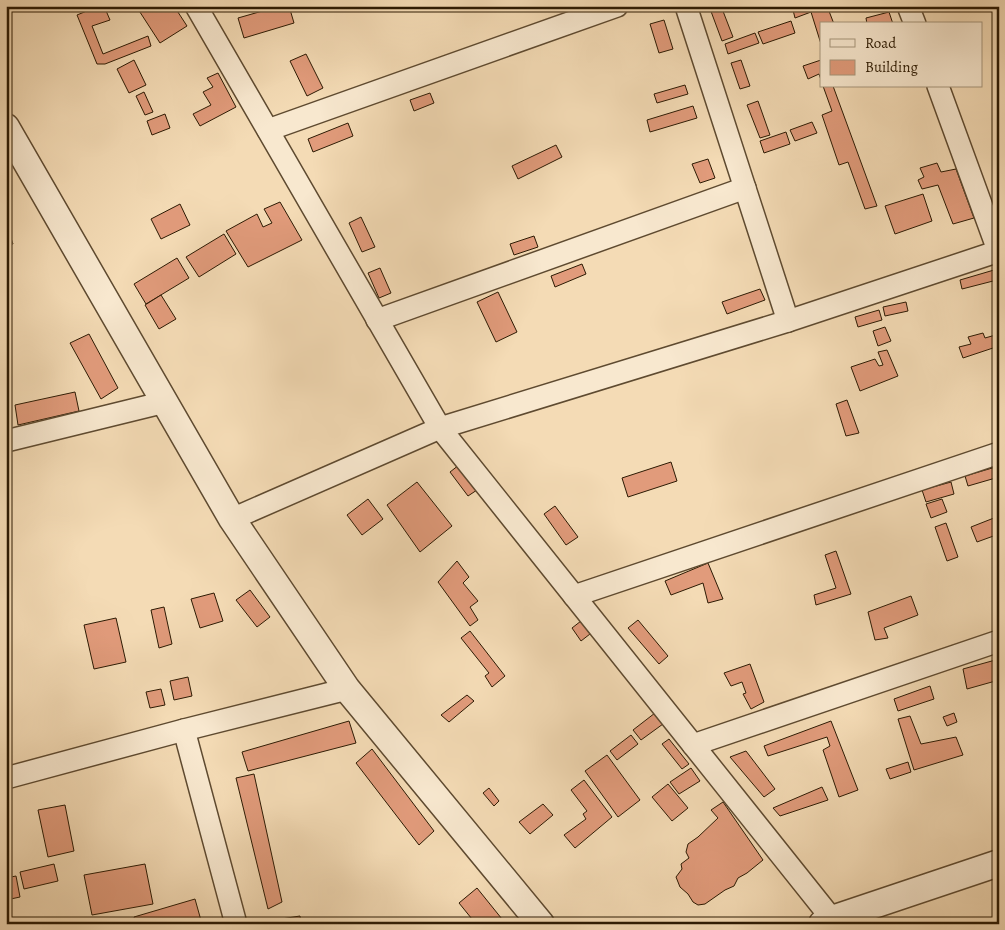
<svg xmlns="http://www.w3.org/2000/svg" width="1005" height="930" font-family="Alegreya,serif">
<rect width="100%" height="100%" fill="#f4dbb5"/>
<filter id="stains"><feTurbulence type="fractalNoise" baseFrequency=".004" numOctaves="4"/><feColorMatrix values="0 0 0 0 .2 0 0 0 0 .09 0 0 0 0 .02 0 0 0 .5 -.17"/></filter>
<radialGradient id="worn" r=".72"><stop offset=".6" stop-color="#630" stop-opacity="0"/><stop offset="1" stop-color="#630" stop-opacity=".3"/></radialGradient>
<g fill="#e19b7b" stroke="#2c1a03">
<polygon points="99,6 104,6 110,20 92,26 103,54 148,36 151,46 105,64 97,64 77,15"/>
<polygon points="136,6 174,6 187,26 160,43"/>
<polygon points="280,6 289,6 294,23 244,38 238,18"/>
<polygon points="709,6 721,6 733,37 722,41"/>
<polygon points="792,6 827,6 834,24 821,24 821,44 811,12 795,18"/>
<polygon points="889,12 893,24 867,24 866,18"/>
<polygon points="664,20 673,49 659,53 650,24"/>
<polygon points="791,21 795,33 763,44 758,32"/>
<polygon points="755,33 759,43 728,54 725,44"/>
<polygon points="306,54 323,88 307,96 290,61"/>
<polygon points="134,60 146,85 129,93 117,69"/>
<polygon points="741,60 750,86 740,89 731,63"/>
<polygon points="821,60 821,80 819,74 808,79 803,66"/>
<polygon points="218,73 236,107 200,126 193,114 211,105 203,92 213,87 207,78"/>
<polygon points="685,85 688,94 657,103 654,94"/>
<polygon points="823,86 833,86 877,206 865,209 848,162 839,165 822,115 832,111"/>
<polygon points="144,92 153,112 145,115 136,96"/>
<polygon points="430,93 434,103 414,111 410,100"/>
<polygon points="758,101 770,135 760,138 747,105"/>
<polygon points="693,106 697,118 650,132 647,120"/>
<polygon points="165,114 170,128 152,135 147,121"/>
<polygon points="812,122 817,133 795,141 790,130"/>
<polygon points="348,123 353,136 313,152 308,139"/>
<polygon points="786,132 790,144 764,153 760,141"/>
<polygon points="556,145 562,157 518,179 512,166"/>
<polygon points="708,159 715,178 700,183 692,164"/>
<polygon points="937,163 941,172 956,169 974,218 953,224 938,185 922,189 918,180 924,177 920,168"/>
<polygon points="923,194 932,221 895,234 885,206"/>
<polygon points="280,202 302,240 248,267 226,231 257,214 263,227 272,223 264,209"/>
<polygon points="180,204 190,225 161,239 151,219"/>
<polygon points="361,217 375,247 362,252 349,223"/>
<polygon points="6,223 13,244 6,245"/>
<polygon points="224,234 236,254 199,277 186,257"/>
<polygon points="534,236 538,247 514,255 510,244"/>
<polygon points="177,258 189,278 146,304 134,284"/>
<polygon points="582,264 586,274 555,287 551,276"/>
<polygon points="380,268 391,293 379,298 368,273"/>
<polygon points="994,270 997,280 962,289 960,280"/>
<polygon points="760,289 765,300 727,314 722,302"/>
<polygon points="498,292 517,332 496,342 477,302"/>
<polygon points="161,295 176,319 159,329 145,305"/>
<polygon points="906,302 908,311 885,316 883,307"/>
<polygon points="879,310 882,320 858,327 855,317"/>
<polygon points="885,327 891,341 878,346 873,331"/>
<polygon points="983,333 985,338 999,334 999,346 963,358 959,347 971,344 968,337"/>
<polygon points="89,334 118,388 101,399 70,343"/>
<polygon points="887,350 898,376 860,391 851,367 875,359 879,366 883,365 878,352"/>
<polygon points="75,392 79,411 18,425 15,405"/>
<polygon points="847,400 859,433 846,436 836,404"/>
<polygon points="671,462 677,481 628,497 622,478"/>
<polygon points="459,465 477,490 468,496 450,472"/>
<polygon points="999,466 999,477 968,486 965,476"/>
<polygon points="417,482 452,526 420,552 387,505"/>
<polygon points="951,482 954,494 926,502 922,490"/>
<polygon points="368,499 383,519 362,535 347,515"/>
<polygon points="942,499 947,512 931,518 926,504"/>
<polygon points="555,506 578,537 566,545 544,514"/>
<polygon points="999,516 999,534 977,542 971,527"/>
<polygon points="946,523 958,557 947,561 935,527"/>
<polygon points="836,551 851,594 816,605 814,595 836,588 825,555"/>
<polygon points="457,561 469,577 463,583 478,601 470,607 478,620 470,626 438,582"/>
<polygon points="708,563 723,599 708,603 703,583 671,595 665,581"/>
<polygon points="250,590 270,617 257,627 236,600"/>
<polygon points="214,593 223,621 200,628 191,599"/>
<polygon points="911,596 918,615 884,628 888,638 875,640 868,612"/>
<polygon points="164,607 172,644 159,648 151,610"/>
<polygon points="116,618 126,662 94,669 84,625"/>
<polygon points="638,620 668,656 659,664 628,628"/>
<polygon points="581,621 590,634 581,641 572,628"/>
<polygon points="470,631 505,676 492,687 485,676 489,673 461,638"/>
<polygon points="999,659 999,681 999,680 967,689 963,669"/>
<polygon points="750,664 764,702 751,709 743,694 746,693 742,682 731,686 724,673"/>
<polygon points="188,677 192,696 174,700 170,681"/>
<polygon points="930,686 934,699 898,711 894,699"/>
<polygon points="161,689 165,705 150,708 146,692"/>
<polygon points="467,695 474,701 449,722 441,715"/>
<polygon points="655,713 663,724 641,740 633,730"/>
<polygon points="954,713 957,722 947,726 943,717"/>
<polygon points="910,716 921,744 956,737 963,755 914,770 898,719"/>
<polygon points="349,721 356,743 248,771 242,752"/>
<polygon points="831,721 858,790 839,797 823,750 830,746 827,737 768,756 764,746"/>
<polygon points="631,735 638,744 617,760 610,751"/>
<polygon points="669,739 689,764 682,769 662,744"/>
<polygon points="372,749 434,831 419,845 356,763"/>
<polygon points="746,751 775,789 764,797 730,757"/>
<polygon points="607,755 640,800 618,817 585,771"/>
<polygon points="908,762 911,772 890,779 886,769"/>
<polygon points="691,768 700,781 679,794 670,782"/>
<polygon points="254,774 282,902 268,909 236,778"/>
<polygon points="584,780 612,817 575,848 564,835 586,819 583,814 587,811 571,790"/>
<polygon points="668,784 688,808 672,821 652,797"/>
<polygon points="822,787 828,800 780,816 773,808"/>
<polygon points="489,788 499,801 494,806 483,793"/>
<polygon points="723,802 763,860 747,873 738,878 734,886 725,890 705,904 698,905 693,902 688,894 680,887 676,877 682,869 681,864 689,858 686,852 688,844 698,837 718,818 711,810"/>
<polygon points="543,804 553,815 530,834 519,822"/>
<polygon points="65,805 74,851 48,857 38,810"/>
<polygon points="54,864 58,881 24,889 20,872"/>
<polygon points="145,864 153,904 92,915 84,875"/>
<polygon points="16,876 20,897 6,900 6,878"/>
<polygon points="477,888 506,924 476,924 459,903"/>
<polygon points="195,899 202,924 136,924 134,917"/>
<polygon points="300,916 301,924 262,924 262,922"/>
</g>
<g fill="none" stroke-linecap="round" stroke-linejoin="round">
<defs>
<g id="minor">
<polyline points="196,6 440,428 836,924"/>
<polyline points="686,6 788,321"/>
<polyline points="908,6 915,24"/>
<polyline points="938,86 999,253"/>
<polyline points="268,130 617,6"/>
<polyline points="377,320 745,188"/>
<polyline points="6,441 165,402"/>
<polyline points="232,519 440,428 788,321 999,251"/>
<polyline points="574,596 999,453"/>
<polyline points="184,730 236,924"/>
<polyline points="693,745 999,641"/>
<polyline points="6,778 184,730 347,689"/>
</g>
<g id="tertiary">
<polyline points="6,127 232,519 347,689 541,924"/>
<polyline points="822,924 832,919 999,863"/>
</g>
</defs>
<use href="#minor" stroke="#5e4a30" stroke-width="24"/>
<use href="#tertiary" stroke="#5e4a30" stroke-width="29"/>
<use href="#minor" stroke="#f8e8cf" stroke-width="21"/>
<use href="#tertiary" stroke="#f8e8cf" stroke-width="26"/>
</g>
<rect width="1005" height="930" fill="none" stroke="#f4dbb5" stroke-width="25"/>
<rect x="8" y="8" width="990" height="915" fill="none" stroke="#2c1a03" stroke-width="2.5"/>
<rect x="12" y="12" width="980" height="905" fill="none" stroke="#2c1a03"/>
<rect x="820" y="22" width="162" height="65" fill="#f8e8cf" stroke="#a6967d"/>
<rect x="830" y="39" width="25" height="8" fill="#f8e8cf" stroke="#a6967d"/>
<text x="865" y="48" font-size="15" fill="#2c1a03">Road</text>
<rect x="830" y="60" width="25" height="15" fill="#e19b7b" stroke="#a6967d"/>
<text x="865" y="72" font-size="15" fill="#2c1a03">Building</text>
<rect width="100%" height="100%" filter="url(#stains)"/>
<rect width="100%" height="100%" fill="url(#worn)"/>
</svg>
